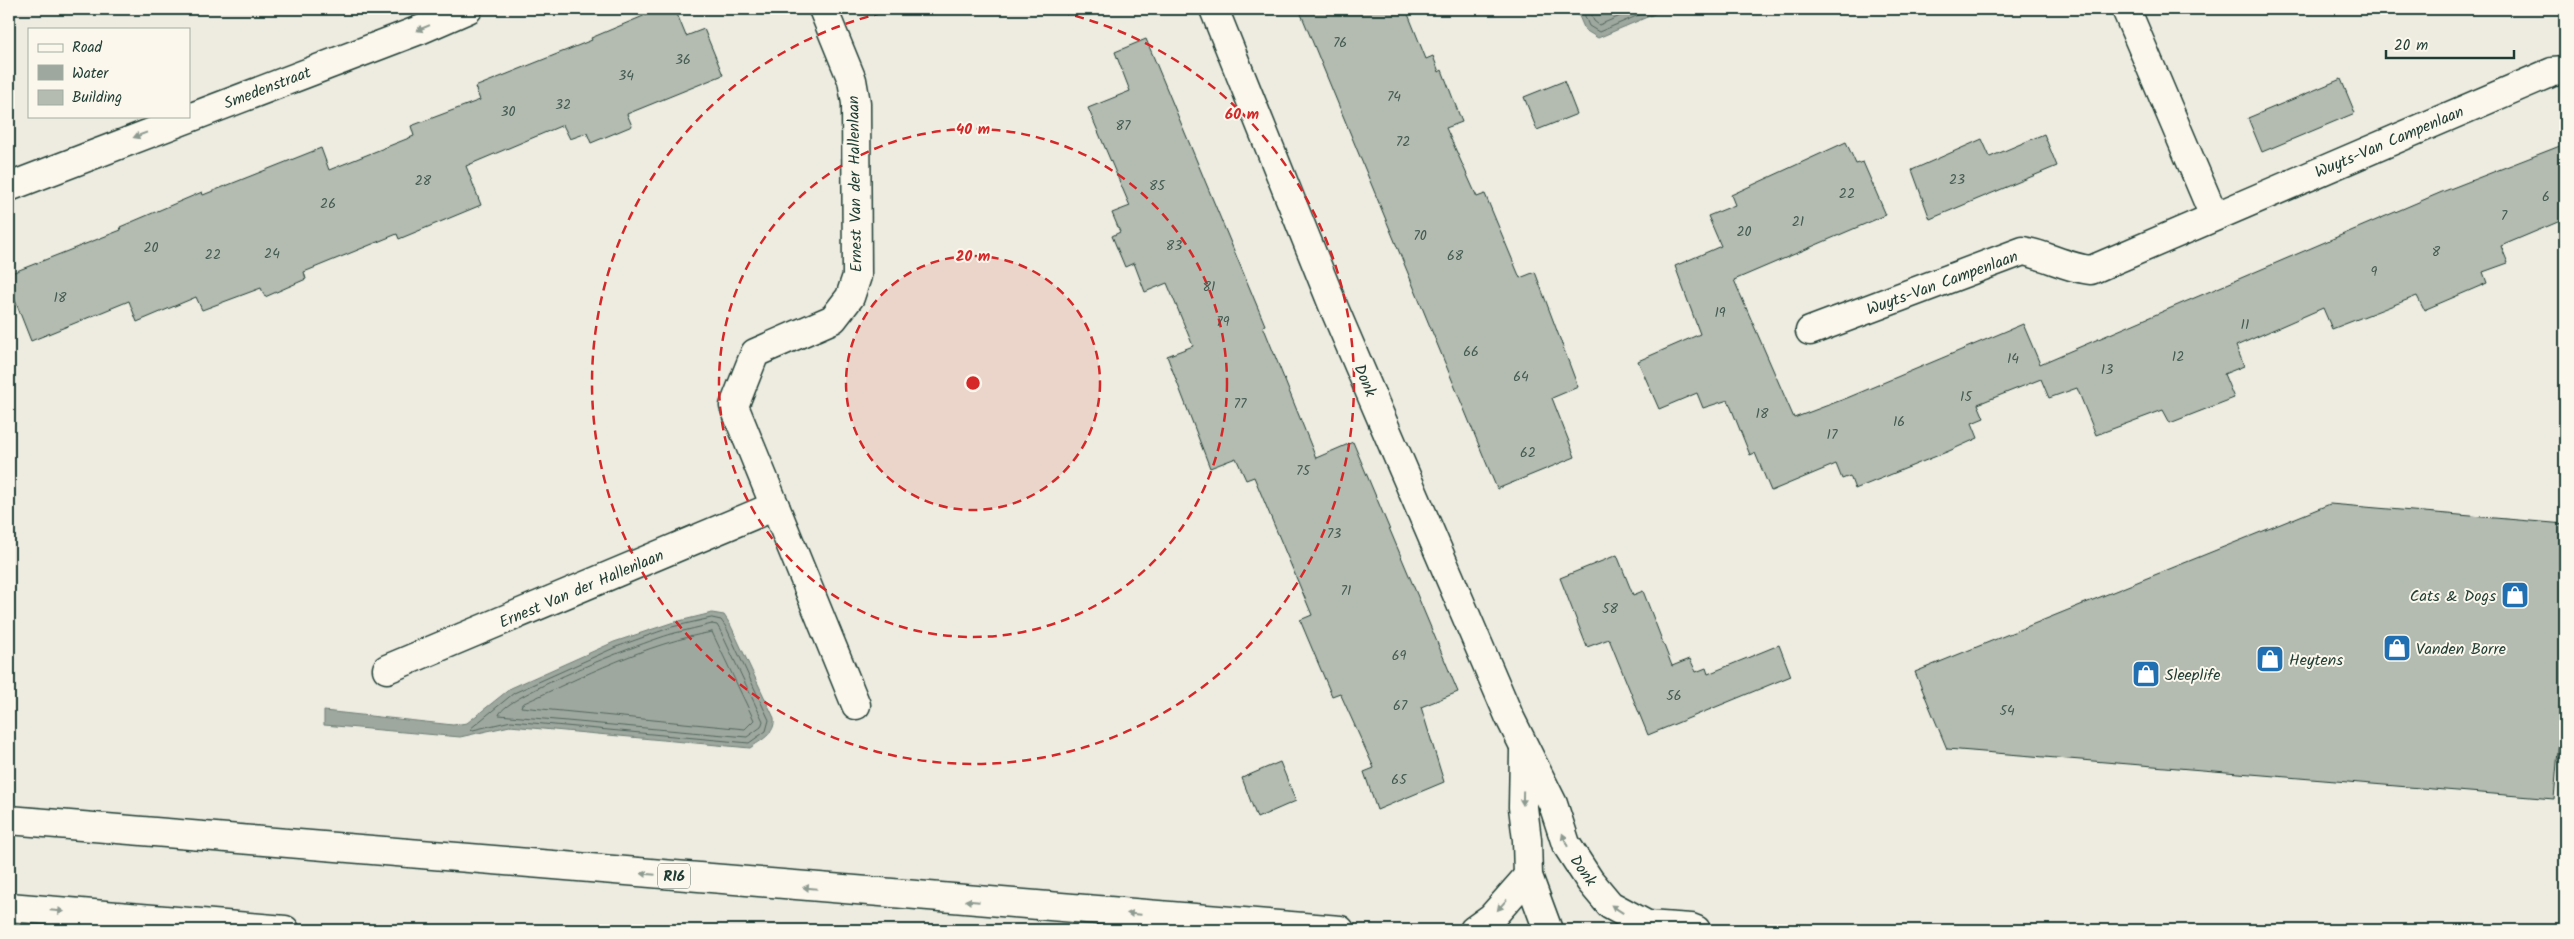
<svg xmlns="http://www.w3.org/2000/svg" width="2574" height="939" font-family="Kalam,sans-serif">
<rect width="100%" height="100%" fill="#eeece1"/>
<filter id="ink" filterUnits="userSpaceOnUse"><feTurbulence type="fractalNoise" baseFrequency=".02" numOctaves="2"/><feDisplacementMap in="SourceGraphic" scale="10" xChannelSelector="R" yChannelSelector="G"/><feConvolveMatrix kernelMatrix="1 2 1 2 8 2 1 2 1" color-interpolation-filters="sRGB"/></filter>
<g filter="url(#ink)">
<g fill="#9fa89f" stroke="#6c7d74">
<polygon points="1576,9 1666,9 1598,38 1585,30"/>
<path d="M712,613L724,615L730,624L774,718C776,734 761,740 750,748L510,726L460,737L324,725V711L453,725L467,723L511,688L614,642L671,623Z"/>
</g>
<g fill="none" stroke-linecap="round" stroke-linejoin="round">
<g stroke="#52685f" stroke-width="1">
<polyline points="1582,9 1589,26 1599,32 1653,9"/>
<polyline points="1589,9 1594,21 1599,25 1637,9"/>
<polygon points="712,618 721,620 726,627 769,720 766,731 749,743 511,721 473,730 470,729 514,693 616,647 672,627"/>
<path d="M712,624L717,625L720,630L763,721L761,727L747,737L499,715C505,695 648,640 675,633C687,630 700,627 712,624Z"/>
<path d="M712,632L754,720L745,729L521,707L522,704C584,676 645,644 712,632Z"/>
</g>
</g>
<g fill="#b4bbb0" stroke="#1f3d34">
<polygon points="660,9 675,9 686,36 704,29 723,75 627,114 632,126 591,143 587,133 570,139 563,125 466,166 481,205 399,239 397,234 304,272 306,279 265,297 261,288 202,310 196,297 137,322 129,301 31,341 9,285 9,274 121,230 120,227 202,192 203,195 321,148 329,170 414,136 411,126 480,100 475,87 592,40 591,38"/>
<polygon points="1299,9 1406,9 1426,59 1433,56 1439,72 1442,70 1462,122 1446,128 1477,197 1485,194 1520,278 1535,272 1578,387 1552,398 1575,457 1497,489"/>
<polygon points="1146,39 1265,325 1263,326 1316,458 1353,442 1458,692 1421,707 1444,782 1377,810 1364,772 1374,768 1340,693 1332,696 1300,620 1312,615 1254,477 1246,480 1236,458 1210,468 1167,356 1193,346 1167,283 1145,292 1134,263 1125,267 1112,236 1120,232 1112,213 1130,206 1088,108 1130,91 1115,52"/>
<polygon points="2341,79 2355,113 2262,152 2248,118"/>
<polygon points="1564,81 1577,114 1537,130 1524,97"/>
<polygon points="2044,134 2057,166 1930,219 1912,170 1982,139 1990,157"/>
<polygon points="1846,142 1856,164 1863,162 1886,215 1734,280 1794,418 1847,398 2023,324 2040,364 2442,192 2565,144 2565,219 2501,246 2508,263 2483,272 2487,283 2424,310 2417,296 2332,329 2323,308 2236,346 2244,366 2224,374 2234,398 2170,423 2163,410 2096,435 2077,388 2049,398 2041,379 1978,404 1984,418 1972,423 1978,438 1949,451 1855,489 1850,476 1842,479 1836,464 1771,491 1755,453 1750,455 1728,400 1703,408 1697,393 1659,409 1638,361 1700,334 1675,266 1721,246 1708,216 1735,205 1731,195"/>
<polygon points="2330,504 2565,524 2565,667 2554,799 1947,749 1915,672"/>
<polygon points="1617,555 1633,595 1643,591 1672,666 1690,659 1696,672 1706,668 1708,674 1779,645 1791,676 1648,735 1609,639 1587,647 1560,578"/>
<polygon points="1280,762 1296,801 1257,818 1242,778"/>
</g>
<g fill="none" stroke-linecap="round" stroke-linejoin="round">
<defs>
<g id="street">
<polyline points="823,9 852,80 856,103 857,276 850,297 833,319 755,353 734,406 856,705"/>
<polyline points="1214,9 1334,308 1509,716 1553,804 1566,844 1590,881 1610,905 1647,925 1691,928 1696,930"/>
<polyline points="2126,9 2214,216"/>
<polyline points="9,187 422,29 468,9"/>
<path d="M1810,331L2023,251C2046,255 2068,268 2091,270L2552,72L2565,71"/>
<polyline points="387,669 775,506"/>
<polyline points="1524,751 1523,807 1527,840 1528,876 1548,930"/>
<polyline points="1474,930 1492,917 1528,876"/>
</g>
<g id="highway">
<polyline points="9,820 1340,930"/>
<polyline points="9,907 285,930"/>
</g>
</defs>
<use href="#street" stroke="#1f3d34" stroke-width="31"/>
<use href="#highway" stroke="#1f3d34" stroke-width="31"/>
<use href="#street" stroke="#fbf7ec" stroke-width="28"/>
<use href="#highway" stroke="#fbf7ec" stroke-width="28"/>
</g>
<defs><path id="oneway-solid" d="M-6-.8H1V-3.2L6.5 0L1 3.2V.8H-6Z" transform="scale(1.25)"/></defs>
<g fill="#8d9a90">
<use href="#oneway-solid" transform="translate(423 28) rotate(158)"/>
<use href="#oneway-solid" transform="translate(140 135) rotate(159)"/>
<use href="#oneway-solid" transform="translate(1523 798) rotate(91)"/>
<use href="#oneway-solid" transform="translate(1565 840) rotate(-112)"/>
<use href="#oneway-solid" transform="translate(648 874) rotate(-175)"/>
<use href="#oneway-solid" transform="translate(810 888) rotate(-175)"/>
<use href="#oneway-solid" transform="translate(972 901) rotate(-175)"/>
<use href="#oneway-solid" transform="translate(1502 905) rotate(131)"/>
<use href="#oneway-solid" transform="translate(1617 909) rotate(-146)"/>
<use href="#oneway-solid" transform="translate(57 911) rotate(5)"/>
<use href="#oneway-solid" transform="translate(1134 914) rotate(-175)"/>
</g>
</g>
<circle cx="973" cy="383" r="127" fill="#d62828" fill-opacity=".12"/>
<g fill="none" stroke="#d62828" stroke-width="2.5" stroke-dasharray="9 6">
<circle cx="973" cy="383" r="127"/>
<circle cx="973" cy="383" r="254"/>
<path d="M1046 9A381 381 0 1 1 900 9"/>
</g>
<defs>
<symbol id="shop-square" viewBox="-11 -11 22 22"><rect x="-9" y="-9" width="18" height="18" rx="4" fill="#1f6fb2" stroke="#fbf7ec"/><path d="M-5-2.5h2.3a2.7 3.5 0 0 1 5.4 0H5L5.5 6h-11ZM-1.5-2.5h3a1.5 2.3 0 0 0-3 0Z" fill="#fff"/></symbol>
</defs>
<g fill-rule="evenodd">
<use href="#shop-square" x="2499" y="579" width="32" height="32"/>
<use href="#shop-square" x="2381" y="632" width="32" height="32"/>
<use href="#shop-square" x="2254" y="643" width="32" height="32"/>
<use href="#shop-square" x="2130" y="658" width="32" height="32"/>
</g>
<g text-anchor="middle" stroke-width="4" stroke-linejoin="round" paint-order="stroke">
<g font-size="14" fill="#445c53">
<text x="1340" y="47">76</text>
<text x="683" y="64">36</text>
<text x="626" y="80">34</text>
<text x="1394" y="101">74</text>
<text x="563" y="109">32</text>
<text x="508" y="116">30</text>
<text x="1123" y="130">87</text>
<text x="1403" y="146">72</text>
<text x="1957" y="184">23</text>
<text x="423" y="185">28</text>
<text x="1157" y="190">85</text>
<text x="1847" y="198">22</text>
<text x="2546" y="201">6</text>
<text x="328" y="208">26</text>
<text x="2504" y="220">7</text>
<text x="1798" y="226">21</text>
<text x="1744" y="236">20</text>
<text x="1420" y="240">70</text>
<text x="1174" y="250">83</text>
<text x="151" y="252">20</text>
<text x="2436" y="256">8</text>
<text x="272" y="258">24</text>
<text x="213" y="259">22</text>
<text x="1455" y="260">68</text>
<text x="2374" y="276">9</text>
<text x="1209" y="291">81</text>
<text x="60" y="302">18</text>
<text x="1720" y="317">19</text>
<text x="1223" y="326">79</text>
<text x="2245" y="329">11</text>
<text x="1471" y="356">66</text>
<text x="2178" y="361">12</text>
<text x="2013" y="363">14</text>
<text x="2107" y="374">13</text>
<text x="1521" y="381">64</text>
<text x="1966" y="401">15</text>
<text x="1240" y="408">77</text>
<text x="1762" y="418">18</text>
<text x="1899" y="426">16</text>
<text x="1832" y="439">17</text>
<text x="1528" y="457">62</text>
<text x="1303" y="475">75</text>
<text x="1334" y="538">73</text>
<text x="1346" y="595">71</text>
<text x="1610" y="613">58</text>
<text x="1399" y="660">69</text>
<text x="1674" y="700">56</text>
<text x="1400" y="710">67</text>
<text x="2007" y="715">54</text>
<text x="1399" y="784">65</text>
</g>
<rect fill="#fbf7ec" stroke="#61756b" stroke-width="1" x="658" y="863.5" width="32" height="25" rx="4"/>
<g font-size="15" font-weight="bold" fill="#1f3d34">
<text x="674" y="881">R16</text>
</g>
<g font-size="16" fill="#1f3d34" stroke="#fbf7ec">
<text transform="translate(267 87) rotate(-21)" y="6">Smedenstraat</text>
<text transform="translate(2389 141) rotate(-23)" y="6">Wuyts-Van Campenlaan</text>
<text transform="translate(854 184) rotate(-91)" y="6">Ernest Van der Hallenlaan</text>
<text transform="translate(1942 282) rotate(-20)" y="6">Wuyts-Van Campenlaan</text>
<text transform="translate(1366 380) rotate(67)" y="6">Donk</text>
<text transform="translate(581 588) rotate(-23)" y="6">Ernest Van der Hallenlaan</text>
<text transform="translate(1584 870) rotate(55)" y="6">Donk</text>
</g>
<g font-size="16" fill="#1f3d34" stroke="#fbf7ec" text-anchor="start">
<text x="2496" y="601" text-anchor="end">Cats &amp; Dogs</text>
<text x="2416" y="654">Vanden Borre</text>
<text x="2289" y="665">Heytens</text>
<text x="2165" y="680">Sleeplife</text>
</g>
</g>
<circle cx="973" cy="383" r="8" fill="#d62828" stroke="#fbf7ec" stroke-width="2.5"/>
<g font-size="15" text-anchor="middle" font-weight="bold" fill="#d62828" stroke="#fbf7ec" stroke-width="4" stroke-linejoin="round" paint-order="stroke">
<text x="1242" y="119">60 m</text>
<text x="973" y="134">40 m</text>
<text x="973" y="261">20 m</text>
</g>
<rect width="2574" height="939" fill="none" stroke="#fbf7ec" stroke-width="30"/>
<rect x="15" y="15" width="2544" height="909" fill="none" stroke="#1f3d34" stroke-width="2" filter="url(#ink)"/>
<rect x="28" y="28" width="162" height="90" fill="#fbf7ec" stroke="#a3ada2"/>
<rect x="38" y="44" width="25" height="8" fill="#fbf7ec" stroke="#a3ada2"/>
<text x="72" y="52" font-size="15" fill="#1f3d34">Road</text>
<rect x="38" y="65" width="25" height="15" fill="#9fa89f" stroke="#a3ada2"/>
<text x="72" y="78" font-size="15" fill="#1f3d34">Water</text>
<rect x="38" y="90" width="25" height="15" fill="#b4bbb0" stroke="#a3ada2"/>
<text x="72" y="102" font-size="15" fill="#1f3d34">Building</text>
<path d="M2386 50v8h128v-8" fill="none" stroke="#1f3d34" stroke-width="2.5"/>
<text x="2394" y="50" font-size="15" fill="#1f3d34" stroke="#fbf7ec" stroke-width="4" paint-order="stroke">20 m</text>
</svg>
